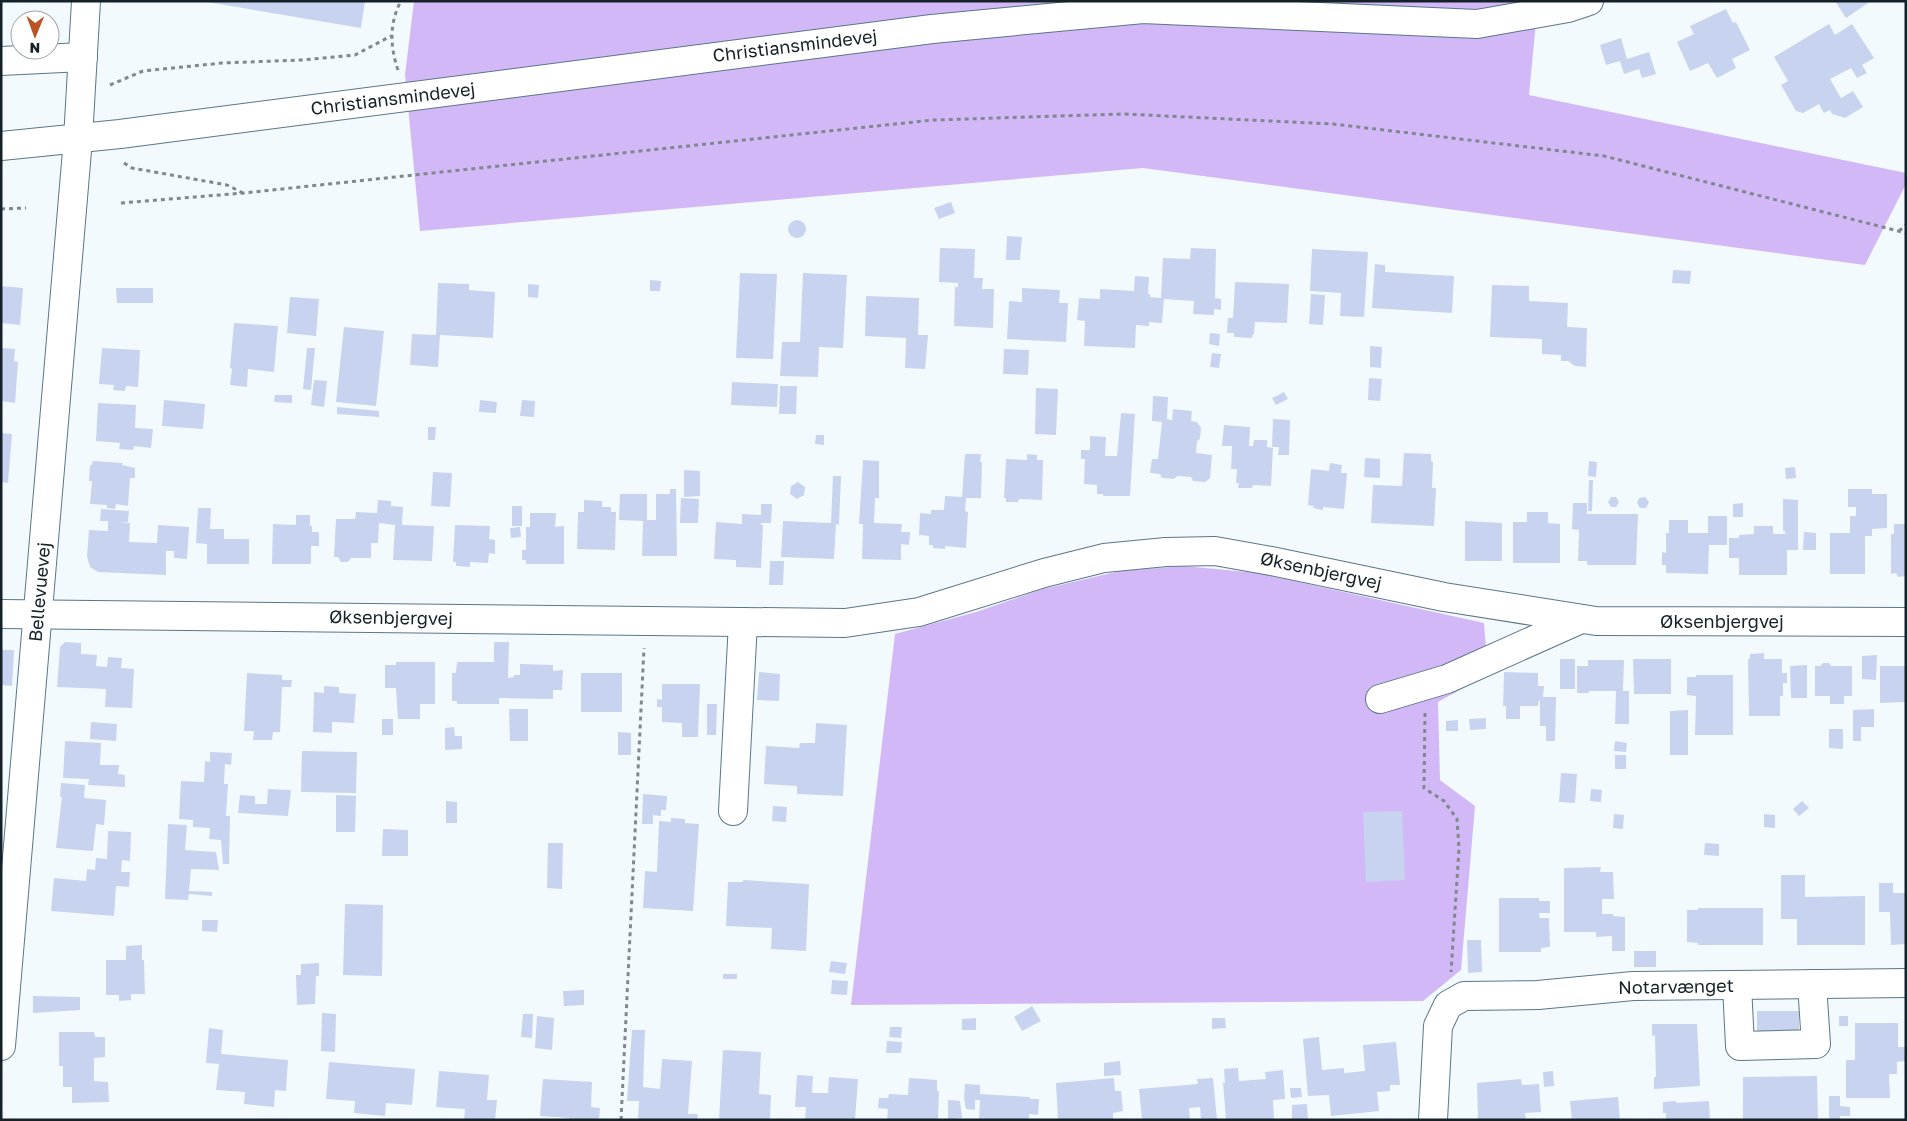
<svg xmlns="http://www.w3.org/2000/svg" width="1907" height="1121" font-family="'Golos Text',sans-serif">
<rect width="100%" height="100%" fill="#f3fafe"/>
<g fill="#d2b8f7">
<polygon points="414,1 1538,1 1529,95 1906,173 1906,184 1865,265 1143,168 420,231 405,75"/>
<polygon points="1184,566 1258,573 1484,623 1488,674 1438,702 1440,780 1475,806 1461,970 1423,1001 851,1005 895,634 976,612 1043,589 1120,571"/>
</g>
<g fill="#c8d3f0">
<polygon points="201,1 365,1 361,28"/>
<polygon points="1835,1 1871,1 1846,18"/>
<polygon points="1726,9 1733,23 1736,22 1750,50 1732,59 1736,68 1717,78 1708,63 1690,71 1677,42 1694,34 1690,26"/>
<polygon points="1829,24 1835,35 1852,24 1874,58 1862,65 1867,73 1857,78 1851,68 1830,79 1841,98 1853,91 1863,107 1845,118 1832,114 1830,110 1824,113 1819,104 1803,113 1796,111 1781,85 1788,81 1774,57"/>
<polygon points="1621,38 1627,59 1649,52 1656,74 1642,78 1639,69 1624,74 1620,61 1606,65 1600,45"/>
<polygon points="951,202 955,213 939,219 934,208"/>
<circle cx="797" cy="229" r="9"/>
<polygon points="1007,236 1022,237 1020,260 1006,260"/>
<polygon points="940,248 975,249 974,278 983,278 982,289 994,289 993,328 954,326 955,287 958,287 958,283 939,282"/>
<polygon points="1191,248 1216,249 1215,298 1221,299 1221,310 1214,309 1214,315 1193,314 1194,301 1164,299 1162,323 1149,322 1149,326 1136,325 1135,348 1084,346 1085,321 1077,320 1079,298 1100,299 1100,289 1134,291 1135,276 1149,277 1148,294 1150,294 1150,297 1161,298 1163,258 1190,259"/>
<polygon points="1312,249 1368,252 1364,317 1340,316 1341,293 1310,291"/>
<polygon points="1375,264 1385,265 1385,272 1454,276 1452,313 1372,308"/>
<polygon points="1673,270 1691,271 1690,284 1672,283"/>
<polygon points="740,273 777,274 773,359 736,358"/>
<polygon points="803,273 847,275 843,348 819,347 818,377 780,376 782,342 800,342"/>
<polygon points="650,280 661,281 660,291 650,291"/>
<polygon points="1235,282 1289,284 1287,323 1255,322 1254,334 1253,334 1252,338 1234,337 1234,333 1227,333 1228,318 1233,318"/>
<polygon points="438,283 469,284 469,290 495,292 493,338 440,335 438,367 410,365 412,334 436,335"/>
<polygon points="528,284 539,285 538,298 528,297"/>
<polygon points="1492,285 1529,286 1529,301 1568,303 1567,327 1587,328 1586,367 1575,366 1568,361 1561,361 1561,355 1542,354 1542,339 1490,337"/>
<polygon points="1,286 23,288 20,325 1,323"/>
<polygon points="116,288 153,288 153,303 117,303"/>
<polygon points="1022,288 1060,290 1059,303 1068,303 1066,342 1007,339 1009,301 1022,302"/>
<polygon points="1311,294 1325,295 1323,325 1309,324"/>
<polygon points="866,296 919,298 918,335 928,335 925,369 905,368 906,338 865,336"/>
<polygon points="290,297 319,299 316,336 287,333"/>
<polygon points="234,323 278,326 274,372 248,369 247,387 230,385 232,369 230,368"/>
<polygon points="344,327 384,331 376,406 336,402"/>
<polygon points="1210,333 1220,334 1219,346 1209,344"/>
<polygon points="1370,346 1382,347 1381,368 1370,367"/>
<polygon points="1,348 15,349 14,361 18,362 15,403 1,401"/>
<polygon points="102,348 140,350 138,387 126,386 125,391 113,390 114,385 99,384"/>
<polygon points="307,348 315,348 311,390 303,389"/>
<polygon points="1004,349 1029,350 1028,375 1003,374"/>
<polygon points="1212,353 1221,354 1219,368 1210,367"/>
<polygon points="1369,378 1382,379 1380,401 1368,400"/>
<polygon points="314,380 327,381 324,407 311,405"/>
<polygon points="732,382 778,384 777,407 731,405"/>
<polygon points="780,386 797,386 796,414 779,414"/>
<polygon points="1036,388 1058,389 1056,435 1035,434"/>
<polygon points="1284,392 1288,399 1276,405 1272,398"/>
<polygon points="275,395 292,395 292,403 274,402"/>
<polygon points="1153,396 1168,397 1167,419 1172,420 1173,409 1192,411 1191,421 1197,422 1201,428 1200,439 1197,441 1196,453 1212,455 1210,478 1205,482 1193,481 1191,477 1177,476 1174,479 1162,478 1160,474 1150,473 1152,459 1158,459 1162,422 1152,421"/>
<polygon points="164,400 205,404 203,429 162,426"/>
<polygon points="480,400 497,402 496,413 479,412"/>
<polygon points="522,400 535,401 534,417 520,416"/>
<polygon points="98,403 136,405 135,428 153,429 151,448 134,446 133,450 119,449 120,443 96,441"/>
<polygon points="337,407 379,411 379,417 337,414"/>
<polygon points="1121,413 1135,414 1130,496 1104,496 1102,494 1097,494 1097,485 1084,484 1085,459 1081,459 1081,450 1090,450 1090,436 1106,437 1105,456 1117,456"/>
<polygon points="1273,419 1290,420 1289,455 1278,455 1279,447 1272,447"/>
<polygon points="1224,425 1250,427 1249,446 1253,446 1254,440 1267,440 1267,447 1273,448 1271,486 1253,485 1252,488 1238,488 1239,483 1236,483 1237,469 1231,469 1232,446 1222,446"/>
<polygon points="428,427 436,427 435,440 428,440"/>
<polygon points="1,433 12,434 8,483 1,482"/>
<polygon points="816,435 824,435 824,445 815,444"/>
<polygon points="1404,453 1431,454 1431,461 1433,462 1432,488 1436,488 1434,526 1371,523 1373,485 1402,486"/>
<polygon points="965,454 981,454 980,462 982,462 981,498 966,498 965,511 968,512 966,548 945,546 945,549 933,548 933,545 929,545 929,536 919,535 920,513 931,514 931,510 944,510 945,496 962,497"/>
<polygon points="1027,454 1037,455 1037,460 1043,460 1042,500 1019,499 1018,502 1006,502 1006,498 1004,498 1006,459 1027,460"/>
<polygon points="1365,458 1380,459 1380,478 1364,477"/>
<polygon points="863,460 879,461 879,498 875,498 874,523 902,524 901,532 910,532 909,545 901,544 901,560 862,559 863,524 859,524"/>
<polygon points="93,461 123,463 122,465 135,468 135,478 130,478 128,506 116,504 115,509 107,508 107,505 90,504 92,481 89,481 90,465 92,465"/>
<polygon points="1589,461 1597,462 1596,477 1588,476"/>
<polygon points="1330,463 1342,465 1341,473 1347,473 1344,509 1323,507 1323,510 1313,508 1314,506 1308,505 1311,469 1329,471"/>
<polygon points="1795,467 1796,478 1786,479 1785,468"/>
<polygon points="684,470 700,471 700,496 684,497"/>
<polygon points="433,472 452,473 450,507 431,506"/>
<polygon points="833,476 841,476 839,525 836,524 834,559 781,557 783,521 831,523"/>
<polygon points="1589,480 1593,480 1592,511 1588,511"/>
<polygon points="798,482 805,487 804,495 797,499 790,494 791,486"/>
<polygon points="670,489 676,489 677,556 642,556 643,521 619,520 620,494 647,494 647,520 656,520 656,494 670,494"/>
<polygon points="1848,489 1872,489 1872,494 1887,494 1887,528 1872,529 1872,536 1865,536 1865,574 1830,574 1830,533 1850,533 1850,516 1856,516 1856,507 1848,507"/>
<polygon points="1611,497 1616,497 1619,502 1616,507 1611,507 1608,502"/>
<polygon points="1645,497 1649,502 1646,508 1640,508 1637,503 1639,498"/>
<polygon points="681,498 699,499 698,523 680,523"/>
<polygon points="1783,499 1798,500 1798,550 1787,550 1787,575 1739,575 1739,558 1729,558 1729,538 1739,538 1739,535 1754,534 1754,526 1773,526 1773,534 1785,534 1785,531 1783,531"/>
<polygon points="378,500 391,501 391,506 403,507 402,525 434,526 432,561 393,560 395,525 379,523 378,543 371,543 371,558 351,558 348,562 341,562 338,557 334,557 336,519 355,519 356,512 377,513"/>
<polygon points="584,500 602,501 602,507 611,507 611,512 616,512 615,550 577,549 578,512 584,512"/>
<polygon points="1573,503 1587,503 1587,514 1638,514 1636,565 1587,565 1587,561 1578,561 1579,530 1572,529"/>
<polygon points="1743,503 1743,517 1733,517 1733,504"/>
<polygon points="761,504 772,504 771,523 761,523 761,525 763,525 761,568 736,567 736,560 714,559 716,522 742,524 742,514 761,515"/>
<rect x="512" y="506" width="10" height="20"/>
<polygon points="198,508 211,508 210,529 224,529 224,539 249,539 249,564 207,564 207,544 196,543"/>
<polygon points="101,509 129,511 128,522 119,522 130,523 129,542 157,543 158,525 189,527 187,559 174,558 174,551 166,551 166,575 98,572 90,567 87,556 89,530 108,531 108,521 100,521"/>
<polygon points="1527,512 1548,512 1548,523 1560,524 1560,563 1513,563 1513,522 1527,522"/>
<polygon points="530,513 556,513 555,527 564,526 564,564 526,564 526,560 522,560 522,550 526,550 526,527 530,527"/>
<polygon points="296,515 310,515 310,526 312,526 312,532 319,532 319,546 311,546 311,564 272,564 273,524 296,525"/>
<polygon points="1708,516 1727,516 1727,545 1709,545 1708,574 1666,573 1666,565 1662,565 1662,552 1666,553 1666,533 1669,533 1669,520 1688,520 1688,533 1708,533"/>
<polygon points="1465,521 1502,523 1502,561 1465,561"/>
<polygon points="1894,524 1906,524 1906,576 1898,577 1896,573 1891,574 1891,534 1894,534"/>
<polygon points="455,525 490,526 489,539 495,540 495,554 489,553 488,563 470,562 470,567 456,566 456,562 453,562"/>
<polygon points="520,527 521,537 511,538 510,528"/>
<polygon points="1804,532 1816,533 1816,550 1803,550"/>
<polygon points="770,561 784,561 783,585 769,585"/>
<polygon points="65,642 81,643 81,654 97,655 96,666 107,667 108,657 122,658 121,668 134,669 132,708 105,707 106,689 57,687 60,647"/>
<polygon points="494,642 509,642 508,678 514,677 514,675 520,675 520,664 553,665 553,671 563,670 562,690 553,690 553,699 499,698 499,704 457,704 457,701 452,701 452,673 456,673 457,662 494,662"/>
<polygon points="1,650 14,650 12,686 1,685"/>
<polygon points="1764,653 1764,659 1782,659 1782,673 1787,673 1787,683 1783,683 1783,696 1780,696 1780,716 1749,716 1748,659 1750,659 1750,654"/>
<polygon points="1877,655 1876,680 1862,679 1862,656"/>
<rect x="1560" y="659" width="15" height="30"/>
<polygon points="1633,659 1671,659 1671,694 1634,694"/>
<polygon points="1588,660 1624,660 1623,691 1629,691 1629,724 1615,724 1616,691 1589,691 1589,693 1577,693 1577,666 1588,666"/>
<polygon points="396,662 435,662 435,704 420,704 420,719 398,719 396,688 385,688 385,665 396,665"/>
<polygon points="1823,663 1829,663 1831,666 1852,666 1852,696 1844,696 1844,704 1830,704 1830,696 1815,696 1815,666 1820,666"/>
<polygon points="1807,665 1807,698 1791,698 1790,666"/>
<polygon points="1880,666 1906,666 1906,702 1880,703"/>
<polygon points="759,672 780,674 779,701 757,700"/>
<polygon points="1504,672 1538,673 1538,686 1544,686 1543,697 1556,697 1555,741 1546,741 1546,726 1540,726 1540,700 1539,700 1538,706 1520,706 1520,719 1506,719 1506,706 1503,706"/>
<polygon points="247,673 282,675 282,680 292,680 291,687 282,687 280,732 273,732 272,740 253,740 254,731 244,731"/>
<rect x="581" y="673" width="41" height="39"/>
<polygon points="1696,675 1733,675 1733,735 1695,735 1696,696 1687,695 1687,677 1696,677"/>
<polygon points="662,684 700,684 698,737 682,737 682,723 662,722 662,707 657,707 657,699 662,700"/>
<polygon points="324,686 339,687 339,693 356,694 354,723 332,722 332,733 313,732 314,692 324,693"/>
<polygon points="707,704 717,704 716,735 707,735"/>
<polygon points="509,709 528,709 528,741 510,741"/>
<polygon points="1874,709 1874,727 1861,727 1861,741 1853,741 1853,710"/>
<polygon points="1688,710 1688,755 1670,755 1670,711"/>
<polygon points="1486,718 1486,729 1470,730 1469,719"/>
<rect x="382" y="719" width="11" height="16"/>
<polygon points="1458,720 1458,731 1446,731 1446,721"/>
<polygon points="91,722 117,724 116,741 90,739"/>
<polygon points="816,723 847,725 843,796 797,794 797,786 764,784 766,746 799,748 800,743 815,743"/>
<polygon points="454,727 455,736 462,736 462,749 445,750 445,728"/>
<polygon points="1829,729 1843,729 1843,749 1829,748"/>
<polygon points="618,732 631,733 631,755 618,755"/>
<polygon points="65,741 101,743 100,765 119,765 118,774 125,775 125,787 88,785 89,779 63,778"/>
<polygon points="1615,741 1627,743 1626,752 1614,751"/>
<polygon points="302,751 357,752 356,793 301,792"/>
<polygon points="210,752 232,753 231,765 225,764 224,784 228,784 226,816 230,816 229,864 223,864 221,840 209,839 210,828 193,827 193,820 179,819 181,781 204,782 205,761 210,762"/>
<rect x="1615" y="755" width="11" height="14"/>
<polygon points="1561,773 1577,774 1575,803 1559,802"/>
<polygon points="61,783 85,785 84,798 106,800 104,825 96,824 93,851 56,848 62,797 60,797"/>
<polygon points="268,789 291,790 288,816 238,813 240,795 255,796 255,804 267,804"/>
<polygon points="1591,789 1602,790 1601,802 1590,801"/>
<polygon points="643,794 667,796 666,810 661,810 661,816 653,815 653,824 642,824"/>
<polygon points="336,795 356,796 355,832 336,832"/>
<polygon points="446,801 457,802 457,823 446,823"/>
<polygon points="1802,801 1809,808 1799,816 1793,809"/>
<polygon points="773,806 787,807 786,822 772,821"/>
<polygon points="1402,811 1405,880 1366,882 1363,812"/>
<polygon points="1614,814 1624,815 1623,829 1613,828"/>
<polygon points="1764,814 1775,815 1775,828 1764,827"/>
<polygon points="671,818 685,819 685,823 699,824 693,911 643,908 645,871 657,872 659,821 671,822"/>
<polygon points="168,824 187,825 185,850 216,852 219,870 191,869 189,891 212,892 212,896 189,894 188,900 165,899"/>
<polygon points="383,829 408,830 408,856 382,856"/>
<polygon points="108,831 131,832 130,861 122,860 121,872 130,872 129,887 116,886 114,916 51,911 54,878 86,881 87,869 95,870 96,858 107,859"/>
<polygon points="548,843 563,843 562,889 547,888"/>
<polygon points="1705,843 1719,844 1719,856 1704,855"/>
<polygon points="1601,867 1600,872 1613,872 1614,899 1602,899 1602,914 1613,914 1613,916 1625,917 1625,951 1612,951 1612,936 1596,937 1596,932 1564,932 1564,868"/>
<polygon points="1781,875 1805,875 1805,897 1865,896 1865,945 1797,945 1797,919 1781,919"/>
<polygon points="743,880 809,884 806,951 771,949 772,928 726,926 728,882 743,882"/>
<polygon points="1879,883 1893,883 1893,893 1906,893 1906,944 1891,945 1890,912 1879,912"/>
<polygon points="1499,898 1539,898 1539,901 1550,901 1550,913 1539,913 1540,918 1549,918 1550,947 1541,948 1541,952 1499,952"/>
<polygon points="345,904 383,905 382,976 343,975"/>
<polygon points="1698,908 1763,908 1763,945 1698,945 1698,943 1687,942 1687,910 1698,910"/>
<polygon points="202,920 218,920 217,932 202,931"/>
<polygon points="1467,940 1481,940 1482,972 1468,973"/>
<polygon points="142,945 142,960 144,960 145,994 131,994 131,1000 119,1001 119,995 106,995 106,960 126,960 126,946"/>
<rect x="1634" y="951" width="22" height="16"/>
<polygon points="831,961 847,963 845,974 829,972"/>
<polygon points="319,963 319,976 316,976 315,1004 297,1005 296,975 301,975 301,964"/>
<rect x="723" y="974" width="14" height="5"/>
<polygon points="832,980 848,981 847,995 831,994"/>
<polygon points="584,990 584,1005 564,1006 563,991"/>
<polygon points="33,996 80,997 80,1010 33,1013"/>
<polygon points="1032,1006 1041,1021 1022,1031 1014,1017"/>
<polygon points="1757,1011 1799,1011 1799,1035 1757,1036"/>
<polygon points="322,1013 336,1014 335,1052 321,1051"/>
<polygon points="523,1014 533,1014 532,1038 521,1037"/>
<polygon points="537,1016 554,1018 552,1050 535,1048"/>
<rect x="1839" y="1016" width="9" height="10"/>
<polygon points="976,1018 976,1030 962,1030 962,1019"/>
<polygon points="1212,1018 1225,1018 1226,1028 1212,1029"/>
<polygon points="1855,1023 1898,1023 1898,1047 1905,1047 1905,1061 1897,1062 1897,1074 1889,1074 1890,1098 1846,1098 1846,1060 1855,1060"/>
<polygon points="1652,1024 1697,1024 1700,1086 1654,1089 1654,1077 1656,1077 1655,1035 1652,1036"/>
<polygon points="890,1027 902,1027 901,1038 889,1037"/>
<polygon points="209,1028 223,1030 221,1054 288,1060 286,1091 275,1090 274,1107 244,1104 245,1092 216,1090 219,1064 206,1063"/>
<polygon points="632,1030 645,1030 643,1087 660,1089 662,1059 692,1061 688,1114 698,1114 697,1120 638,1120 639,1101 627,1101"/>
<polygon points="59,1032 94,1032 95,1037 105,1037 105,1057 94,1058 94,1081 108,1082 109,1102 72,1103 72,1087 63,1087 63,1066 59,1066"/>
<polygon points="1319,1037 1322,1070 1344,1068 1344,1073 1365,1071 1363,1045 1396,1042 1400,1085 1390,1085 1390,1091 1377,1092 1379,1111 1331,1116 1329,1095 1308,1096 1303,1039"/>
<polygon points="887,1041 902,1042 901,1053 886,1053"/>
<polygon points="723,1050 761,1052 759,1094 771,1095 770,1120 719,1120"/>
<polygon points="1120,1061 1121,1075 1104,1076 1104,1063"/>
<polygon points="329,1062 415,1069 412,1105 386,1103 385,1116 354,1113 355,1101 326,1099"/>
<polygon points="1238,1068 1239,1081 1266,1079 1265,1072 1283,1070 1285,1099 1273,1100 1274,1120 1226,1120 1223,1082 1225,1083 1224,1069"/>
<polygon points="439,1071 489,1075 487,1100 497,1100 495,1120 464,1120 465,1109 436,1107"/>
<polygon points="1553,1071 1554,1086 1544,1087 1543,1072"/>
<polygon points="797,1075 813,1076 812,1093 828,1093 829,1077 858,1079 855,1120 805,1120 806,1107 795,1107"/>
<polygon points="1817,1076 1818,1120 1743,1120 1743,1077"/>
<polygon points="909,1078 937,1080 937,1091 939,1091 938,1120 887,1120 888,1109 878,1108 879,1098 888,1098 889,1094 908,1095"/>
<polygon points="1114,1078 1115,1091 1121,1091 1123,1111 1113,1113 1113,1120 1058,1120 1056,1083"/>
<polygon points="1213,1078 1217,1120 1201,1120 1200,1107 1189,1108 1190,1120 1142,1120 1139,1089 1198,1084 1197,1079"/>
<polygon points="543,1079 592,1082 591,1107 600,1108 599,1120 569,1120 569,1118 540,1116"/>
<polygon points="1521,1079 1522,1085 1539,1084 1541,1112 1525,1113 1526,1120 1478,1120 1477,1083"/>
<polygon points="965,1084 980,1085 980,1094 1030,1097 1030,1099 1039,1099 1038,1115 1029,1114 1029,1120 979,1120 980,1100 975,1100 975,1110 966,1109 964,1098"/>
<polygon points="1290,1088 1301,1088 1302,1097 1291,1098"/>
<polygon points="1829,1096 1840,1096 1840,1106 1850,1107 1850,1116 1840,1116 1840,1120 1829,1120"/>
<polygon points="1618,1097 1620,1120 1572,1120 1570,1101"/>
<polygon points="948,1100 960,1101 962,1118 948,1120"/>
<polygon points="1676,1101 1676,1103 1709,1101 1710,1120 1666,1120 1666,1113 1663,1113 1663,1102"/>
<polygon points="1307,1104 1308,1120 1292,1120 1292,1105"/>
</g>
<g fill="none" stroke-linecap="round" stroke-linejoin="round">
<defs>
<g id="minor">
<polyline points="1,61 83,57"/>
<polyline points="1,146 120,134 932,29 1143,9 1477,24 1568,8 1589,1"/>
<polyline points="1,614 845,623 919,612 1044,573 1104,558 1166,552 1215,551 1271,561 1444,597 1596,621 1906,622"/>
<polyline points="1380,699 1447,679 1581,619"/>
<polyline points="733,811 743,622"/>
<polyline points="1737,985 1740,1046 1816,1044 1812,984"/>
<polyline points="1,1046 78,139 86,1"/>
<polyline points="1433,1120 1438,1026 1448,1005 1464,996 1538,995 1633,986 1906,983"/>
</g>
</defs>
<use href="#minor" stroke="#5a7687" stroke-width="30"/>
<g stroke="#7e888e" stroke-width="3" stroke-dasharray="4 4" stroke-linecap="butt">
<path d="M398,70C390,47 389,23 401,1"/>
<polyline points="110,85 143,71 222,63 302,60 355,55 391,36"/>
<polyline points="124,163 132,168 227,185 243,193"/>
<polyline points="121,203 244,193 933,120 1124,114 1333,124 1604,156 1906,233"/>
<polyline points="1,209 26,208"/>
<polyline points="1899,231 1906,225"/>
<polyline points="1425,713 1424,788 1444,801 1457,819 1459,849 1451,972"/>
<polyline points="621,1120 644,648"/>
</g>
<use href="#minor" stroke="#fff" stroke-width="28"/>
</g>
<g text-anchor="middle" stroke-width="4.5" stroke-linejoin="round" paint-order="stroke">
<g font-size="18" fill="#152128" stroke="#fff">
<text transform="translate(795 46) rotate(-7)" y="6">Christiansmindevej</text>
<text transform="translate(393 99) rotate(-7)" y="6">Christiansmindevej</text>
<text transform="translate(1321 571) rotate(12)" y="6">Øksenbjergvej</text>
<text transform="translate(40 592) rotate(-85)" y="6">Bellevuevej</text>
<text transform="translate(391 618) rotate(1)" y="6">Øksenbjergvej</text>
<text x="1722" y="628">Øksenbjergvej</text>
<text transform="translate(1676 987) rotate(-1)" y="6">Notarvænget</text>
</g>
</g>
<rect width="1907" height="1121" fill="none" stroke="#152128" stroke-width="5"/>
<g transform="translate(35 35) rotate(181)"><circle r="24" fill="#ffffff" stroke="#a1a6a9"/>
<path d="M0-4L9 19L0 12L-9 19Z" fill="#ba5427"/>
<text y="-8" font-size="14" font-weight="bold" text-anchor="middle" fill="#152128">N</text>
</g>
</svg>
